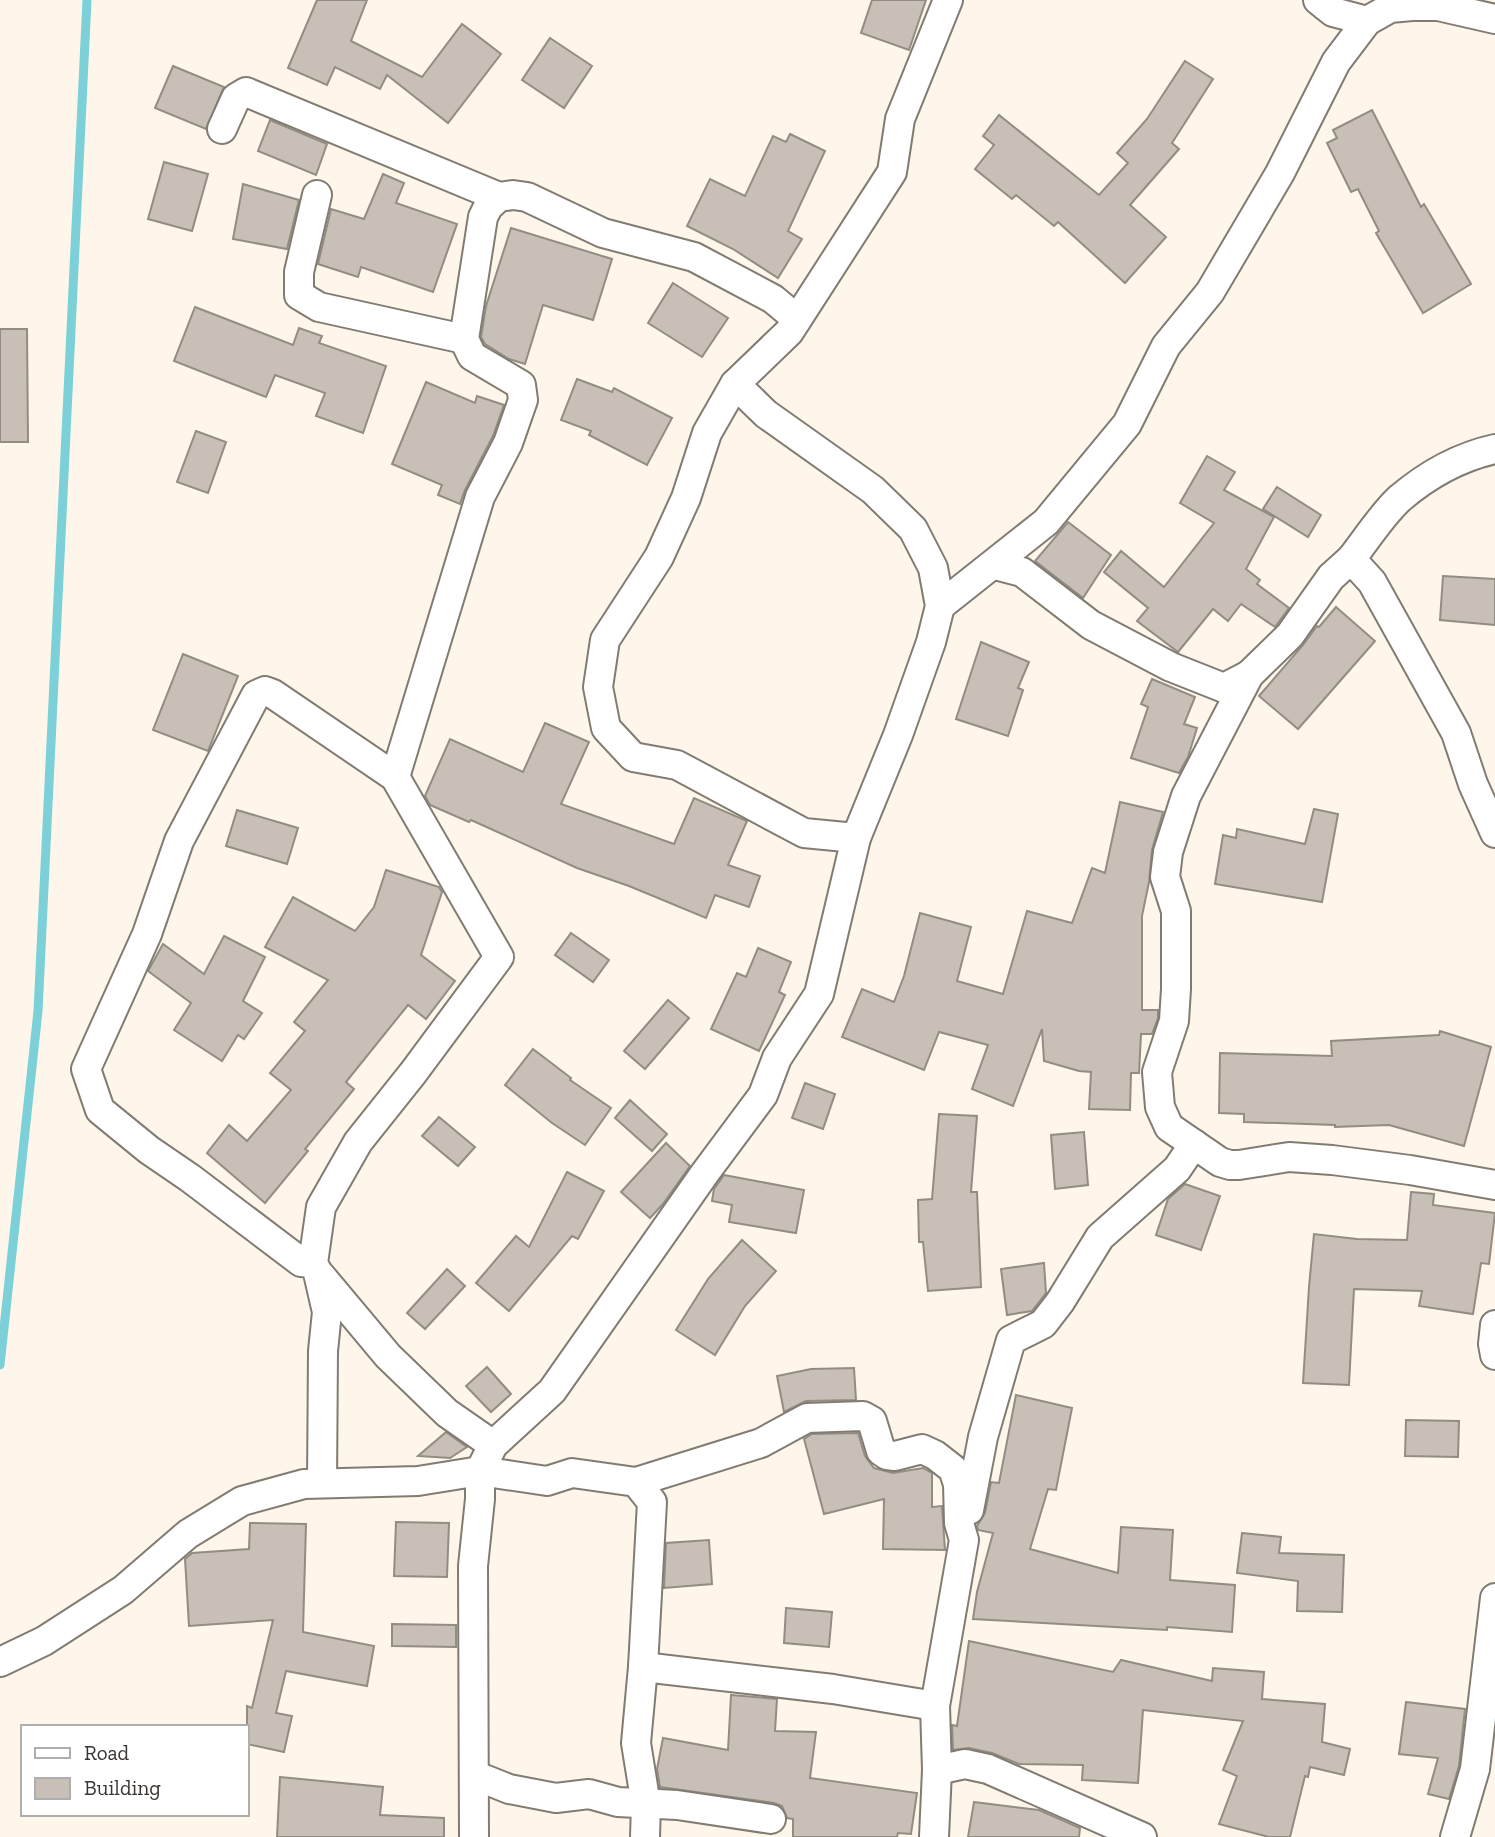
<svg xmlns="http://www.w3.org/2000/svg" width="1495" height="1837" font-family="'Zilla Slab',serif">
<rect width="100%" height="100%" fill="#fef6eb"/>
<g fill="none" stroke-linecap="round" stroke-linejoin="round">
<polyline stroke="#7bd1d7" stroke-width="9" points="0,1365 38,1011 87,0"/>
</g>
<g fill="#c8c0b6" stroke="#938c82" stroke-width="2">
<polygon points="317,0 367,0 351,41 422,77 462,24 501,54 448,123 387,75 380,89 335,67 327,85 288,68"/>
<polygon points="872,0 926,0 909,50 861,33"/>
<polygon points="550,38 592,66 564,108 522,80"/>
<polygon points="1185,61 1213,79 1172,143 1179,149 1130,205 1166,237 1125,283 1058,222 1054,226 1016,195 1012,199 975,169 994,145 983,136 999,115 1099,195 1128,163 1117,153 1147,119"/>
<polygon points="173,66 224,87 206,129 155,108"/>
<polygon points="1372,110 1421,207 1424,204 1471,284 1423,313 1376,233 1379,231 1358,189 1351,192 1327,143 1337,138 1333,130"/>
<polygon points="270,120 327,144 316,175 258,151"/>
<polygon points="790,134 825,151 788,231 802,239 778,278 733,249 687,226 710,179 745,196 773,136 786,142"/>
<polygon points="164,162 208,174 192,231 148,219"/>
<polygon points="383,174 404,183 396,203 457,224 433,292 361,267 358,277 318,264 331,209 364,219"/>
<polygon points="243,184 299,200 287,249 233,239"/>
<polygon points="511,228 612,259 593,320 543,305 525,364 509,359 485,344 481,337 486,306"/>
<polygon points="673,283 728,318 702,357 648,323"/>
<polygon points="195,307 293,345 299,328 322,336 319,343 386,366 363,433 316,416 325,393 275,375 266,397 174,361"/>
<polygon points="0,329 27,329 28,442 0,442"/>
<polygon points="577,379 612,392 614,388 672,418 647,465 589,435 591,431 561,420"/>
<polygon points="426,382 475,403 477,396 504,405 493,436 465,490 460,504 438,495 442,485 392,464"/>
<polygon points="196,431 226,442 208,493 177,482"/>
<polygon points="1207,456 1235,472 1224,490 1274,517 1246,569 1260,580 1257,584 1289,608 1275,627 1241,604 1228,621 1213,609 1178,652 1137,621 1148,608 1104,572 1121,551 1164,587 1214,523 1180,503"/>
<polygon points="1277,487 1321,515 1308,537 1263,509"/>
<polygon points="1068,522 1111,555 1083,598 1035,561"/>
<polygon points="1443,576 1495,579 1495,625 1440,620"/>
<polygon points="1336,607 1375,641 1298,729 1259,696 1303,645 1317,626 1319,627"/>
<polygon points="981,642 1029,662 1018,688 1023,690 1008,736 956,719"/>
<polygon points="183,654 238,676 208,751 153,730"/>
<polygon points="1152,679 1195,697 1184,724 1197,728 1188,757 1179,773 1131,758 1148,707 1141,704"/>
<polygon points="545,723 589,742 561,804 674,844 694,798 747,821 728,865 760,876 749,907 715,895 706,918 629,886 577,868 471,820 469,822 430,805 425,796 450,739 523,772"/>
<polygon points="1120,802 1163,812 1152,850 1149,882 1142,916 1142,1010 1158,1010 1158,1018 1152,1034 1141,1034 1139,1073 1131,1073 1130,1110 1089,1109 1091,1072 1079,1071 1044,1061 1042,1029 1013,1106 972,1089 988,1045 939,1032 924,1070 842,1037 862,989 894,1002 904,976 920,913 971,927 957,981 1003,994 1027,911 1072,923 1092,868 1105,873"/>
<polygon points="1314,809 1338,814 1322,902 1215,884 1223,835 1236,838 1237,829 1305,844"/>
<polygon points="237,810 298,828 287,864 226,846"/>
<polygon points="386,870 439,887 442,892 421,955 455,981 426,1019 408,1005 346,1082 354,1089 305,1149 308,1151 265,1203 207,1153 229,1125 247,1141 291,1090 270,1073 305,1031 294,1022 328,980 265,947 293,897 355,931 374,907"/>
<polygon points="571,933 609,960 593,982 555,955"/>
<polygon points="224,936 265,957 243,1001 262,1013 244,1039 238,1035 222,1061 174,1030 191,1003 148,971 163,944 204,974"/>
<polygon points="758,948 791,962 779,992 785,995 759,1051 711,1029 737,973 746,977"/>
<polygon points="668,1000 689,1018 645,1069 624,1051"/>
<polygon points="1440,1031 1491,1047 1464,1146 1389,1125 1335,1127 1335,1125 1244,1122 1244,1114 1219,1113 1220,1053 1332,1056 1331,1041 1439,1035"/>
<polygon points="533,1049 571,1078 570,1080 611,1108 585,1145 552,1123 505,1085"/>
<polygon points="805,1083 835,1094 823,1129 792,1118"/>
<polygon points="630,1100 667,1134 652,1151 615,1118"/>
<polygon points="939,1114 977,1116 971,1192 977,1192 981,1287 928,1291 923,1242 919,1242 918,1200 932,1199"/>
<polygon points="439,1117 475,1147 458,1166 422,1136"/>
<polygon points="1084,1132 1088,1185 1055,1189 1051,1135"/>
<polygon points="666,1143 690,1166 663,1204 650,1218 621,1192"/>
<polygon points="567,1172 604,1191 578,1239 572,1236 509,1311 476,1283 516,1236 529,1247"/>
<polygon points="724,1175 804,1190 796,1233 729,1222 732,1205 712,1201 714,1189"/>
<polygon points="1185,1184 1220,1196 1201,1250 1156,1235 1168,1199"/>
<polygon points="1411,1192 1434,1194 1433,1205 1495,1213 1489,1264 1481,1263 1473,1314 1419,1306 1422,1291 1354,1289 1349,1385 1303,1383 1309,1287 1314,1234 1357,1239 1407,1240"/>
<polygon points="742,1240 776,1271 745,1306 715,1355 676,1330 708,1279"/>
<polygon points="1044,1263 1046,1293 1032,1311 1007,1315 1001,1269"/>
<polygon points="447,1269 465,1286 425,1329 407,1313"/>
<polygon points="487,1367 511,1394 491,1412 466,1386"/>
<polygon points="854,1368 856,1400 806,1401 784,1412 777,1376 811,1369"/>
<polygon points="1016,1395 1072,1408 1056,1490 1048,1489 1030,1549 1118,1573 1121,1527 1173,1530 1170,1580 1235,1585 1232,1632 1167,1627 1167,1630 973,1619 977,1592 993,1533 978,1530 977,1526 985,1513 991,1482 999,1483"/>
<polygon points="1406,1420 1459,1421 1458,1457 1405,1456"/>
<polygon points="446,1432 467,1447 450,1458 418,1456"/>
<polygon points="858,1433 865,1456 874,1468 893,1473 923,1468 932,1473 932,1507 942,1506 945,1550 883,1549 884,1499 824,1514 804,1439 812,1434"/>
<polygon points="396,1522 449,1523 447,1577 394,1576"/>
<polygon points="250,1523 306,1524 303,1632 374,1646 367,1686 286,1671 276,1713 292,1716 284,1752 247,1744 247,1706 252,1708 273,1620 189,1626 185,1559 192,1553 249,1549"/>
<polygon points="1242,1533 1281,1537 1279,1553 1344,1555 1342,1612 1297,1611 1298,1581 1237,1573"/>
<polygon points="709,1540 712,1584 664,1588 666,1543"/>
<polygon points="786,1608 832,1612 829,1647 784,1643"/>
<polygon points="392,1624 456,1625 456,1647 392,1646"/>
<polygon points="969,1641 1113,1672 1121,1660 1212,1681 1213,1668 1264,1672 1262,1699 1325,1704 1322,1742 1350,1749 1344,1775 1310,1767 1308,1777 1305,1776 1290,1837 1269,1837 1219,1824 1237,1776 1223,1770 1243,1721 1143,1710 1138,1783 1082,1780 1083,1765 1019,1764 992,1753 969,1748 953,1750 952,1725 957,1726"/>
<polygon points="731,1695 777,1699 775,1731 816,1732 810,1778 917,1793 911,1834 898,1833 897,1837 793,1837 793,1819 787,1818 782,1806 774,1803 660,1787 657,1769 663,1738 728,1750"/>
<polygon points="1406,1702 1465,1709 1459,1766 1449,1799 1428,1794 1438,1758 1399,1754"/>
<polygon points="280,1777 383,1787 380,1815 444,1818 444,1837 277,1837"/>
<polygon points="974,1802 1039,1810 1080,1828 1079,1837 968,1837"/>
</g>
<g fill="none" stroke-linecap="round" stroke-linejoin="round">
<defs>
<g id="minor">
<polyline points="1318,0 1333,12 1367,21"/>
<polyline points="222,129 236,98 246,92 499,197"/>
<polyline points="317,195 299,272 299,295 319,307 464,339"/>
<polyline points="735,384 707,433 686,498 659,557 605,640 598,687 606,728 633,757 677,765 804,833 856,838"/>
<path d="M1495,449C1459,457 1427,475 1399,499C1381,516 1366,540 1351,559L1372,582L1456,733L1473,784L1495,833"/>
<polyline points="1351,559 1331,577 1290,635 1249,675 1186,796 1168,852 1165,877 1176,911 1176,989 1174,1021 1157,1072 1160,1107 1169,1127 1220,1162 1230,1165 1239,1165 1289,1157 1332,1160 1410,1170 1495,1185"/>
<polyline points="995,565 1022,572 1091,625 1171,667 1224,688 1249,675"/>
<polyline points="940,606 1046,522 1127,424 1166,346 1210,292 1280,173 1336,62 1367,21 1390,8 1412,6 1438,6 1495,19"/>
<polyline points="395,777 480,497 508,443 523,400 521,385 472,356 464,339 483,217 488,207 499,197 513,195 527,197 603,233 694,257 773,299 797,319"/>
<polyline points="313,1263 301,1262 190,1178 149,1150 100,1110 86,1069 147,934 179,841 256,695 265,691 273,694 395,777 499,957 413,1073 358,1142 321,1207 313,1263 318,1273 327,1312 323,1351 322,1483"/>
<polyline points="321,1276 388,1356 447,1413 493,1445"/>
<polyline points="1495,1325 1493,1344 1495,1355"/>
<polyline points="636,1482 761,1443 807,1418 863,1416 872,1421 881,1451 887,1455 895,1456 922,1449 935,1455 953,1469 958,1484 959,1523 964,1540 935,1706 937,1770 934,1837"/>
<polyline points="969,1510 983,1437 1011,1340 1043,1324 1060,1302 1100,1237 1177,1169 1194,1144"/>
<polyline points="0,1662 44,1641 123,1590 188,1534 242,1501 304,1484 418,1481 480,1471 547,1481 572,1473 636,1482 652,1502 643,1667 636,1743 646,1805 645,1837"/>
<polyline points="643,1667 833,1689 935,1706"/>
<polyline points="937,1770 965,1764 988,1769 1142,1837"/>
<polyline points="474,1775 509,1789 556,1798 589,1794 618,1802 677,1805 771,1819"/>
<polyline points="474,1837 473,1566 480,1499 480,1471 493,1445 552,1391 705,1173 763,1095 777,1058 819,994 856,838 898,735 931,642 940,606 933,568 913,529 873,490 766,414 735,384 789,332 892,172 900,119 948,0"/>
<polyline points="1455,1837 1475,1769 1495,1598"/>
</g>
</defs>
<use href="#minor" stroke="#827b72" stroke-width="32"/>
<use href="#minor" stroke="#fff" stroke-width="28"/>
</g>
<rect x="21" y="1725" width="228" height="91" fill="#ffffff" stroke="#afaead" stroke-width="2"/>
<rect x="35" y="1748" width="35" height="10" fill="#ffffff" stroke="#afaead" stroke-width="2"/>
<text x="84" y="1760" font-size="21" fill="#383431">Road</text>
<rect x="35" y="1778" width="35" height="21" fill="#c8c0b6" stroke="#afaead" stroke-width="2"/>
<text x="84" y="1795" font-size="21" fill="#383431">Building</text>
</svg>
